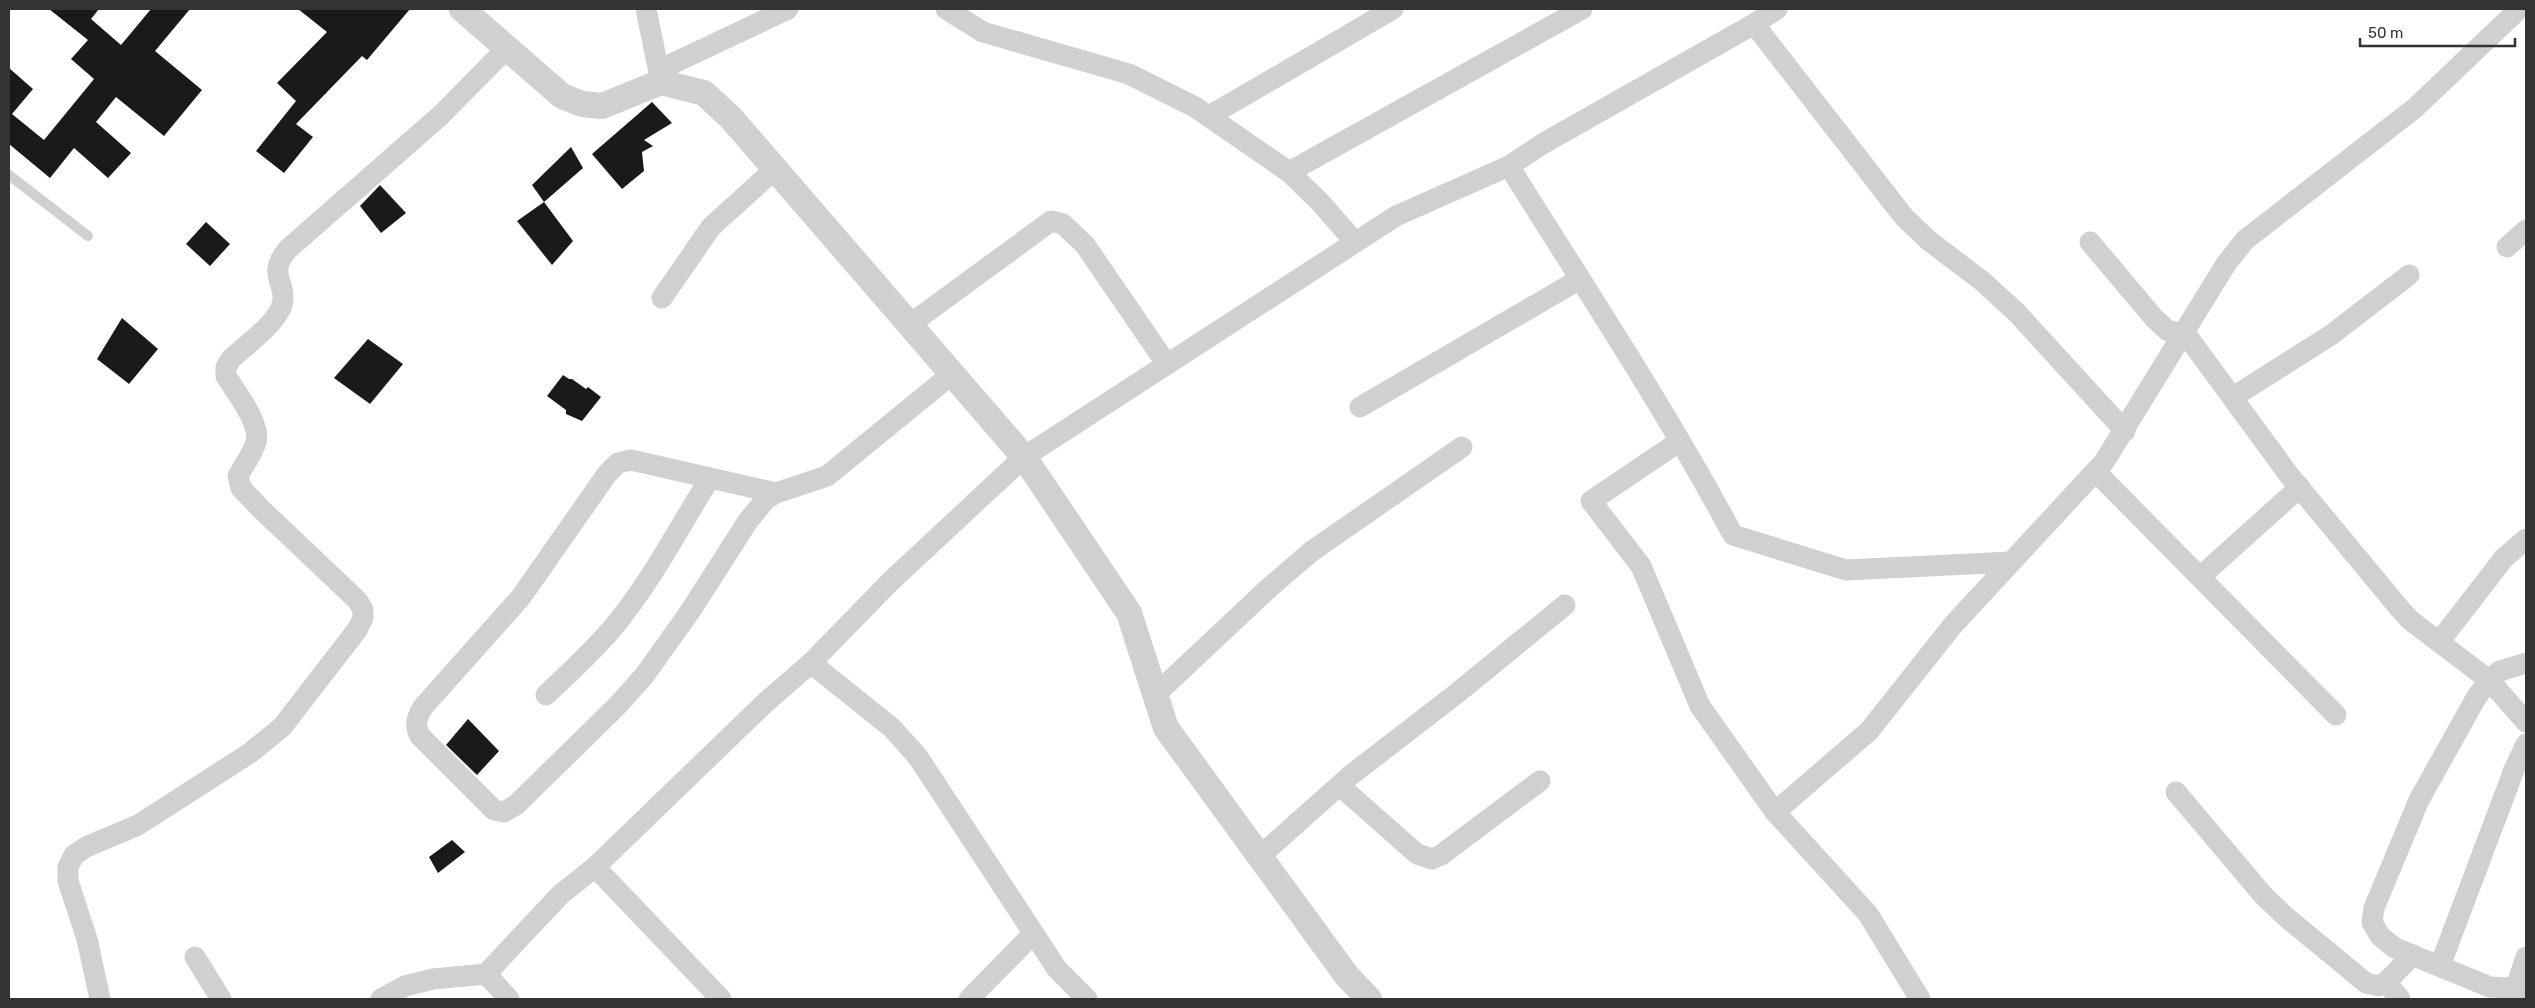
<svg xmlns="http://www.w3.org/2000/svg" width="2535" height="1008" font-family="Rubik,sans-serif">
<rect width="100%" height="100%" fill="#fff"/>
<g fill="#1a1a1a">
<polygon points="49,9 99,9 91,19 121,45 151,9 190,9 155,51 202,90 164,136 116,97 96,122 131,153 108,178 74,148 50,178 9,144 9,68 33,89 12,114 44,140 94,79 71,59 88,40"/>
<polygon points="298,9 410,9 367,60 362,56 296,124 313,137 284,173 256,151 296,101 277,83 327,32"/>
<polygon points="652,102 672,123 644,140 653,146 642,152 644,171 622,189 592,154"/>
<polygon points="571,147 583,168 544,202 532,185"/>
<polygon points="380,185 406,213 381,233 360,206"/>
<polygon points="544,202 573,241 552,265 517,221"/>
<polygon points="206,222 230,244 210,266 186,244"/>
<polygon points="122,318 158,349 129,384 97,359"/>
<polygon points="368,339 403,364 370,404 334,378"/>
<polygon points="563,375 569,379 572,379 586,389 588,387 601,397 582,421 566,414 566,410 547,396"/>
<polygon points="468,719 499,751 477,775 446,745"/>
<polygon points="452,840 465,852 438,873 429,857"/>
</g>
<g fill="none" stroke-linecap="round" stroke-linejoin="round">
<polyline stroke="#d0d0d0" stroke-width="10" points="9,175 88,236"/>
<g stroke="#d0d0d0" stroke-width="21">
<polyline points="646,9 661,82"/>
<polyline points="946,9 983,32 1129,74 1195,107 1289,172 1319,201 1355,242"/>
<polyline points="1754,24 1904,217 1928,240 1982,281 2016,312 2125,431"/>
<polyline points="659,70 788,9"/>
<polyline points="1209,116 1393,9"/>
<path d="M1509,166C1585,288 1665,408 1733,535L1846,570L2011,562"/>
<polyline points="1289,172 1582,9"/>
<polyline points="2090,242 2154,318 2168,331 2185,333 2289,475 2400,609 2410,620 2489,680 2526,722"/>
<polyline points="2507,247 2526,230"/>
<polyline points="662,298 711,227 775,169"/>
<polyline points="909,325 1051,221 1063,224 1085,245 1166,363"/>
<polyline points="2233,397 2331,335 2409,275"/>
<polyline points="1360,407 1580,279"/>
<polyline points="1680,441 1591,501 1641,566 1700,706 1775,812 1868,914 1920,999"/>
<polyline points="2096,472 2336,715"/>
<path d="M776,493L631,460L618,463L607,474L521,597L423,707C417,717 414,725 420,736L494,810L504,812L516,805L618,705L644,676L689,613L748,521L766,499L776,493L827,476L952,374"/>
<polyline points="2200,577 2300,487"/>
<polyline points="2439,642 2504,558 2526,539"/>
<polyline points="811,663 892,728 918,757 1057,969 1087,999"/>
<polyline points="2526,663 2500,671 2489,680 2476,698 2419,800 2374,908 2372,922 2380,936 2395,948 2490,987 2526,989"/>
<polyline points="1156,694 1270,587 1312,551 1462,447"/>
<path d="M546,695C568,674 591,653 611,630C650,584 678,529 710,478"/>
<polyline points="1340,786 1417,854 1432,859 1441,855 1540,781"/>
<polyline points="2176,792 2263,895 2286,917 2366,983 2379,986 2386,982 2413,955"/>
<polyline points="1775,812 1869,731 1953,625 2104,462 2226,264 2245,240 2415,108 2519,9"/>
<polyline points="1260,856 1351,775 1456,694 1565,605"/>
<polyline points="595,867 721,999"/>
<polyline points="195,957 221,999"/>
<polyline points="2440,966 2514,770 2526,744"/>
<polyline points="486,974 509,999"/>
<polyline points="2386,982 2400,999"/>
<polyline points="2515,990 2526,957"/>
<path d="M100,999L87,939L68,881V867L74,855L86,847L138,825L250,753L282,727L357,630L363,618V610L358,601L262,510L241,488L238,476C244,465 253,453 256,442C261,423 235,391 226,376V367L231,359C245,346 277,323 282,305C288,282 266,276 287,250L441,115L507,48"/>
<polyline points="381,999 405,986 433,979 486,974 560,895 595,867 766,702 811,663 891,581 1024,457 1396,216 1509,166 1544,143 1754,24 1777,9"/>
<polyline points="969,999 1033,934"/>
</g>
<polyline stroke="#d0d0d0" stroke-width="26" points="462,9 562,96 582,104 602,106 661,82 704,93 731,118 1024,457 1129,613 1166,728 1347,976 1369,999"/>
</g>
<rect width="2535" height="1008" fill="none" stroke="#333333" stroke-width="20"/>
<path d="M2360 38v8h155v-8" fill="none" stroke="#333333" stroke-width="2.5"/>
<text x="2368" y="38" font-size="15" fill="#333333" stroke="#ffffff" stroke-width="4" paint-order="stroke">50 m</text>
</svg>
